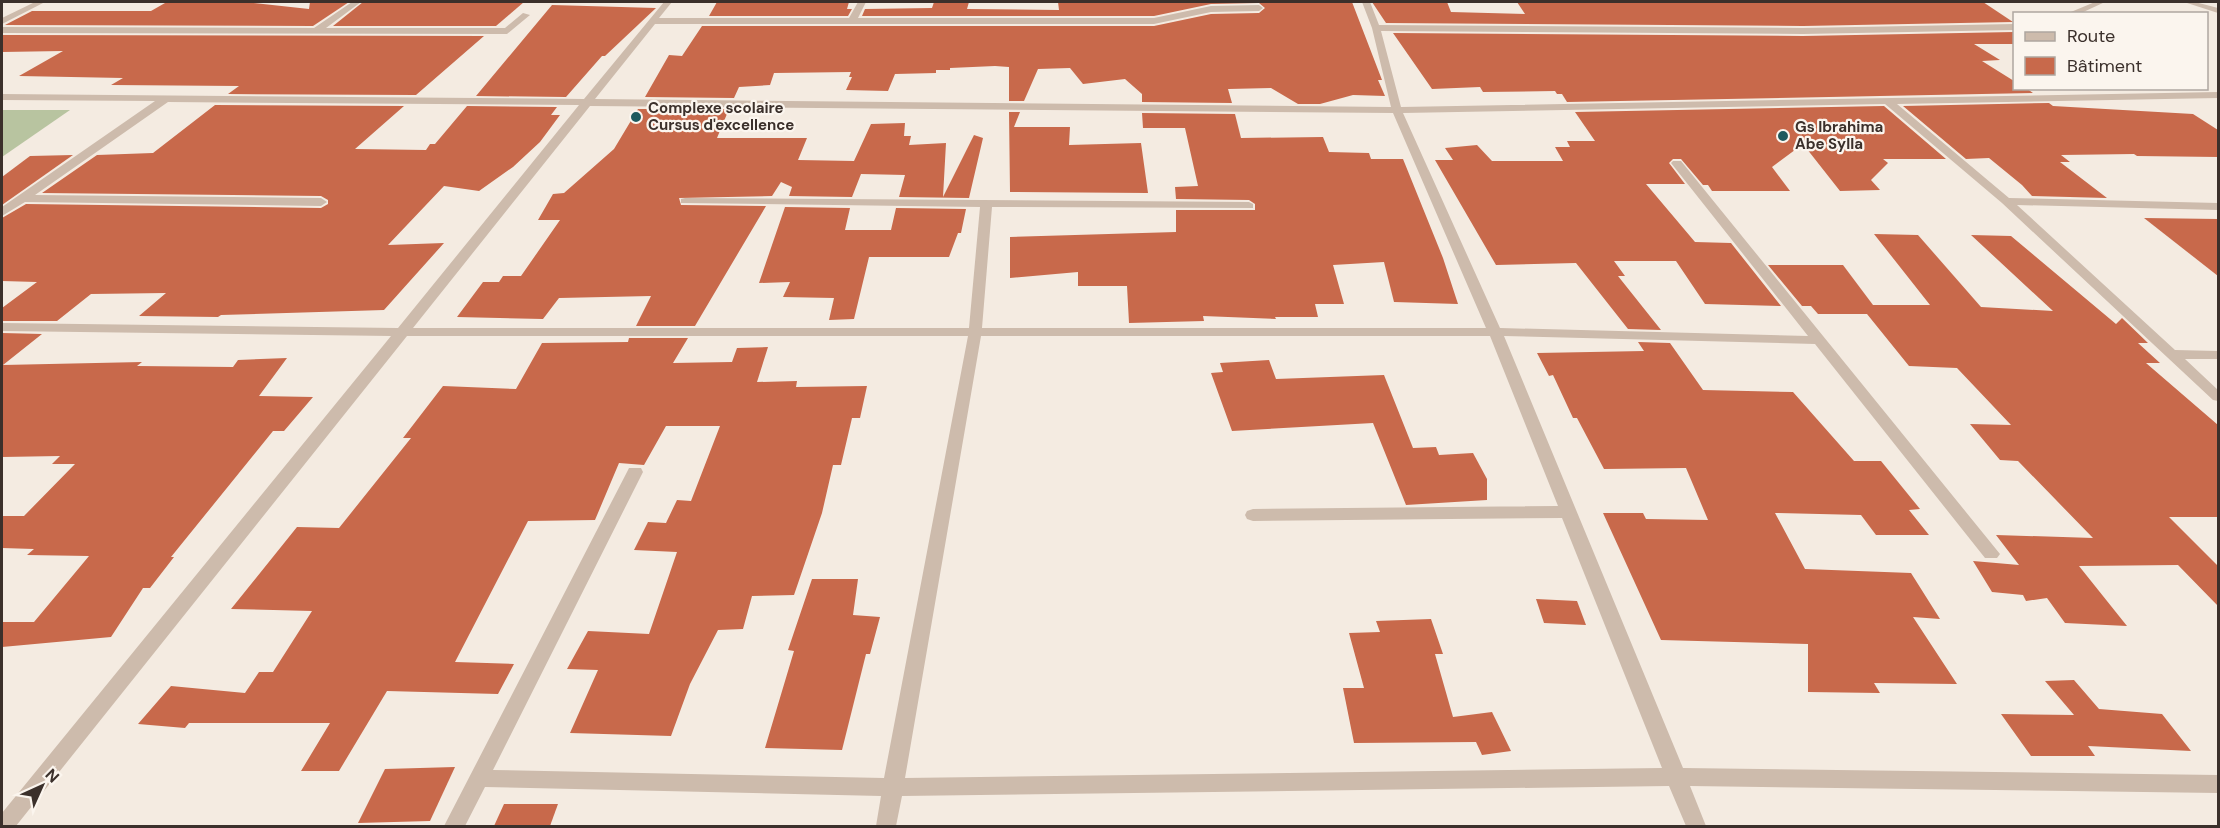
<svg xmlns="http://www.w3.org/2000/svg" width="2220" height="828" font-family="'DM Sans',sans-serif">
<rect width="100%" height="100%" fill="#f4ebe1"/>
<polygon fill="#b8c4a0" points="2,110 70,110 2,157"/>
<g fill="#c8694b">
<polygon points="245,2 309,9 310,2 349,2 313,26 5,25 32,11 151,11 165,3"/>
<polygon points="363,2 524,2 496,26 333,26"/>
<polygon points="717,2 849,2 847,9 852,9 848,16 709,16"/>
<polygon points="934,2 969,2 967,9 1059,10 1058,2 1352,2 1382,80 1378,80 1385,96 1353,95 1320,104 1298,104 1271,88 1228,89 1232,103 1142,102 1142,94 1125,79 1083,84 1070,68 1038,69 1024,101 1009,101 1009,67 995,66 950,68 950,70 936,70 936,73 895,74 888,91 846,90 852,77 849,77 851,72 774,73 770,85 739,87 734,98 645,97 669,55 682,56 702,26 1154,26 1211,14 1259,13 1265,8 1259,3 1211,4 1154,16 862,16 865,9 932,8"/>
<polygon points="1372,2 1447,2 1451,12 1525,14 1517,2 1983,2 2013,22 1803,26 1386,23"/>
<polygon points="552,5 656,8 605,56 602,56 566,97 476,96"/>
<polygon points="2014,32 2014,44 1974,44 2000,60 1982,61 2014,81 2014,88 2026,88 2033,93 1567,102 1562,94 1557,94 1555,91 1483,92 1480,87 1432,89 1393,33 1803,36"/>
<polygon points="2,35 484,36 416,95 228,94 239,86 111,85 123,78 19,76 63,51 2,52"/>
<polygon points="2049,103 2053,106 2193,114 2218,130 2218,157 2137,156 2134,154 2061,155 2070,162 2060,162 2107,198 2032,196 2022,185 1989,158 1966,159 1903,106"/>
<polygon points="215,105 404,106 355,149 426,150 430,144 435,144 467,106 557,107 551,115 560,115 540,142 513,167 479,191 444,186 388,245 444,243 384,310 221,315 218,317 139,316 166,293 91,294 57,321 2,321 2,308 37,282 2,281 2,218 26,204 321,208 328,204 328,200 321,196 42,193 97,155 153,153"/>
<polygon points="1884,106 1946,159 1883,159 1888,163 1871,180 1880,190 1840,191 1803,144 1772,167 1790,191 1712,191 1708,185 1703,185 1681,159 1673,159 1669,163 1685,184 1646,184 1695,242 1731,243 1781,306 1705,304 1676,261 1614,261 1625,276 1618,276 1661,330 1628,329 1576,263 1496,265 1435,160 1453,160 1445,148 1477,145 1492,161 1563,161 1555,147 1570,147 1567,141 1595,141 1575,112"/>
<polygon points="638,109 729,109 717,138 807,138 798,160 854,161 871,124 905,123 904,136 911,136 909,145 946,143 943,197 974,135 983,138 969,198 899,197 905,175 861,174 852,197 789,196 792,187 781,182 772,196 679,198 681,205 766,206 695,326 636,326 651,296 559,298 543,319 457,317 483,282 499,282 503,276 521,276 560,220 538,220 553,194 564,193 614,149"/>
<polygon points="1009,112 1020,112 1014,127 1070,127 1069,145 1141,143 1148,193 1010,192"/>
<polygon points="1142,113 1235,114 1241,138 1323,137 1329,152 1369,153 1371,159 1403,159 1443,258 1458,304 1394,302 1384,262 1333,265 1344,304 1315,304 1318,317 1275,317 1276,319 1203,316 1204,321 1129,323 1127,286 1078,286 1078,272 1010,278 1010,237 1176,232 1176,210 1255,210 1255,204 1249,200 1176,199 1175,187 1198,186 1185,128 1143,128"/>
<polygon points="73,155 2,205 2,177 30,156"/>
<polygon points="785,207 850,208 845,230 891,230 896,208 966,209 961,233 958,233 949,257 869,257 854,319 829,320 834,298 783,297 790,282 759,283"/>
<polygon points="2144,218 2218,219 2218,276"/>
<polygon points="1874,234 1918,235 1981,307 2053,311 1971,235 2011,236 2116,324 2122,318 2148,343 2138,343 2160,363 2146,363 2218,425 2218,517 2169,517 2218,566 2218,606 2178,565 2079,566 2127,626 2065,623 2047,598 2026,601 2023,595 1992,592 1973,561 2019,565 1996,535 2093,538 2018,461 2000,460 1970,424 2011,425 1957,368 1909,366 1867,314 1818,314 1811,306 1802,306 1768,265 1843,265 1873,305 1930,305"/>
<polygon points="2,333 42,334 3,365 142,362 137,366 233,367 238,360 287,358 259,396 313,397 284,431 273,431 171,557 174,557 150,588 143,588 111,637 2,647 2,622 34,622 89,556 27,555 34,549 2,548 2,516 24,516 75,464 52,464 60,456 2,457"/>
<polygon points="629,338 688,338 673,363 732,362 737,348 768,347 757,382 797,381 796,387 867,386 860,418 852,418 841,465 833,465 822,513 794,595 752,596 743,629 718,630 690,684 671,736 570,733 598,670 567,669 588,631 649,634 677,552 634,550 648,522 666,523 677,500 691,501 720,426 666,426 644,465 619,463 595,520 528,521 455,662 514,664 498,694 387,691 339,771 301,771 330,723 189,723 185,728 138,724 171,686 245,693 259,672 273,672 312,611 231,609 297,527 339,528 411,438 403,438 443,386 516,389 542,343 628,342"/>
<polygon points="1638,342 1670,343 1703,390 1793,392 1854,461 1881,461 1920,509 1909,510 1929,535 1876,535 1861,515 1775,513 1805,569 1911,573 1940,619 1913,617 1957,684 1874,683 1880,693 1808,692 1808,644 1661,640 1603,513 1643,513 1646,519 1708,520 1686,468 1604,469 1577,418 1573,418 1553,375 1549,376 1537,353 1644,351"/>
<polygon points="1269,360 1276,379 1384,375 1413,448 1436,447 1439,455 1473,453 1487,479 1487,500 1406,505 1373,423 1232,431 1211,373 1223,372 1220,363"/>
<polygon points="812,579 858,579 853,615 880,617 870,654 866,654 842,750 765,748 794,651 788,650"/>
<polygon points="1536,599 1577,601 1586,625 1544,623"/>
<polygon points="1431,619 1443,654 1435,654 1453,717 1492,712 1511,751 1482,755 1476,742 1354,743 1343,688 1364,688 1349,633 1380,632 1376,621"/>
<polygon points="2074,680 2099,709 2162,714 2191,751 2088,746 2095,756 2031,756 2001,714 2074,715 2045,681"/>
<polygon points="455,767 430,821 358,823 385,769"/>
<polygon points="504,804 558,804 550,826 494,826"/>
</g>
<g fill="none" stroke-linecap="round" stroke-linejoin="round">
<g fill="#cdbbac" fill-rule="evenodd">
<polygon points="35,2 45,2 2,24 2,18"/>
<polygon points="352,2 361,2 326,28 505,28 523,13 530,15 507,34 2,33 2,27 314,28"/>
<path d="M664,2H672L659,18H849L858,2H866L858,18H1154L1211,6L1259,5L1263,8L1259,11L1211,12L1154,24H655L595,99L1391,107L1372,28L1362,2H1370L1379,25L1803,28L2014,24V30L1803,34L1381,31L1401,107L2218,92V98L1897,104L2009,198L2218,203V210L2017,205L2175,350L2218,351V359H2185L2218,390V401L2213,400L2002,203L1885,104L1403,113L1500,328L1808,336L1671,163L1673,161H1681L2000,554L1997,558H1985L1815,344L1504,336L1683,768L2218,775V793L1690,786L1706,826H1686L1669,786L902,796L896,826H876L881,796L485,787L465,826H444L627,472L629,468H641L643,472L493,770L884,778L968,336H407L16,826H2V813L391,336L2,331V323L398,328L579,105L168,102L35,195L321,198L327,202L321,206L25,202L2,216V207L155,101L2,100V94L584,99ZM590,106L1393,113L1486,328H982L992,207L1253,208V204L1249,202L685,198L681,199V203L980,207L969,328H413ZM981,336H1490L1558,506L1253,509L1247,511L1245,515L1247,519L1253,521L1562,518L1662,768L905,778Z"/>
<polygon points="2095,2 2105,2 2079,14 2066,14"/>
<polygon points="2184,2 2195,2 2218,8 2218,13"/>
</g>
</g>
<g fill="#1f5a5e" stroke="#fbf5ee" stroke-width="2">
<circle cx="636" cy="117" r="6"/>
<circle cx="1783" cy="136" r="6"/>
</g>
<g text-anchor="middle" stroke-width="4.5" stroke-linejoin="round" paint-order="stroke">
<g font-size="15" font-weight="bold" fill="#3b302b" stroke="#fbf5ee" text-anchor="start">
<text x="648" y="113">Complexe scolaire<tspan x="648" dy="17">Cursus d'excellence</tspan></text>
<text x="1795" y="132">Gs Ibrahima<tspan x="1795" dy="17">Abe Sylla</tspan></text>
</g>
</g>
<rect width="2220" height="828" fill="none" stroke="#3b302b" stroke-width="6"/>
<rect x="2013" y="12" width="195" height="78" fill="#fbf5ee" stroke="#aea6a0" stroke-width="1.5"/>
<rect x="2025" y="32" width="30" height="9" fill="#cdbbac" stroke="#aea6a0" stroke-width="1.5"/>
<text x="2067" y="42" font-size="18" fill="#3b302b">Route</text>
<rect x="2025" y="57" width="30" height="18" fill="#c8694b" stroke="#aea6a0" stroke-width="1.5"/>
<text x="2067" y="72" font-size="18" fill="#3b302b">Bâtiment</text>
<g transform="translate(42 786) rotate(45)" stroke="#fbf5ee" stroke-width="4.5" paint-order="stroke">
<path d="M0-4.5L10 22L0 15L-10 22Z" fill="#3b302b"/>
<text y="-9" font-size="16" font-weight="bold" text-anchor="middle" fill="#3b302b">N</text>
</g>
</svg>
